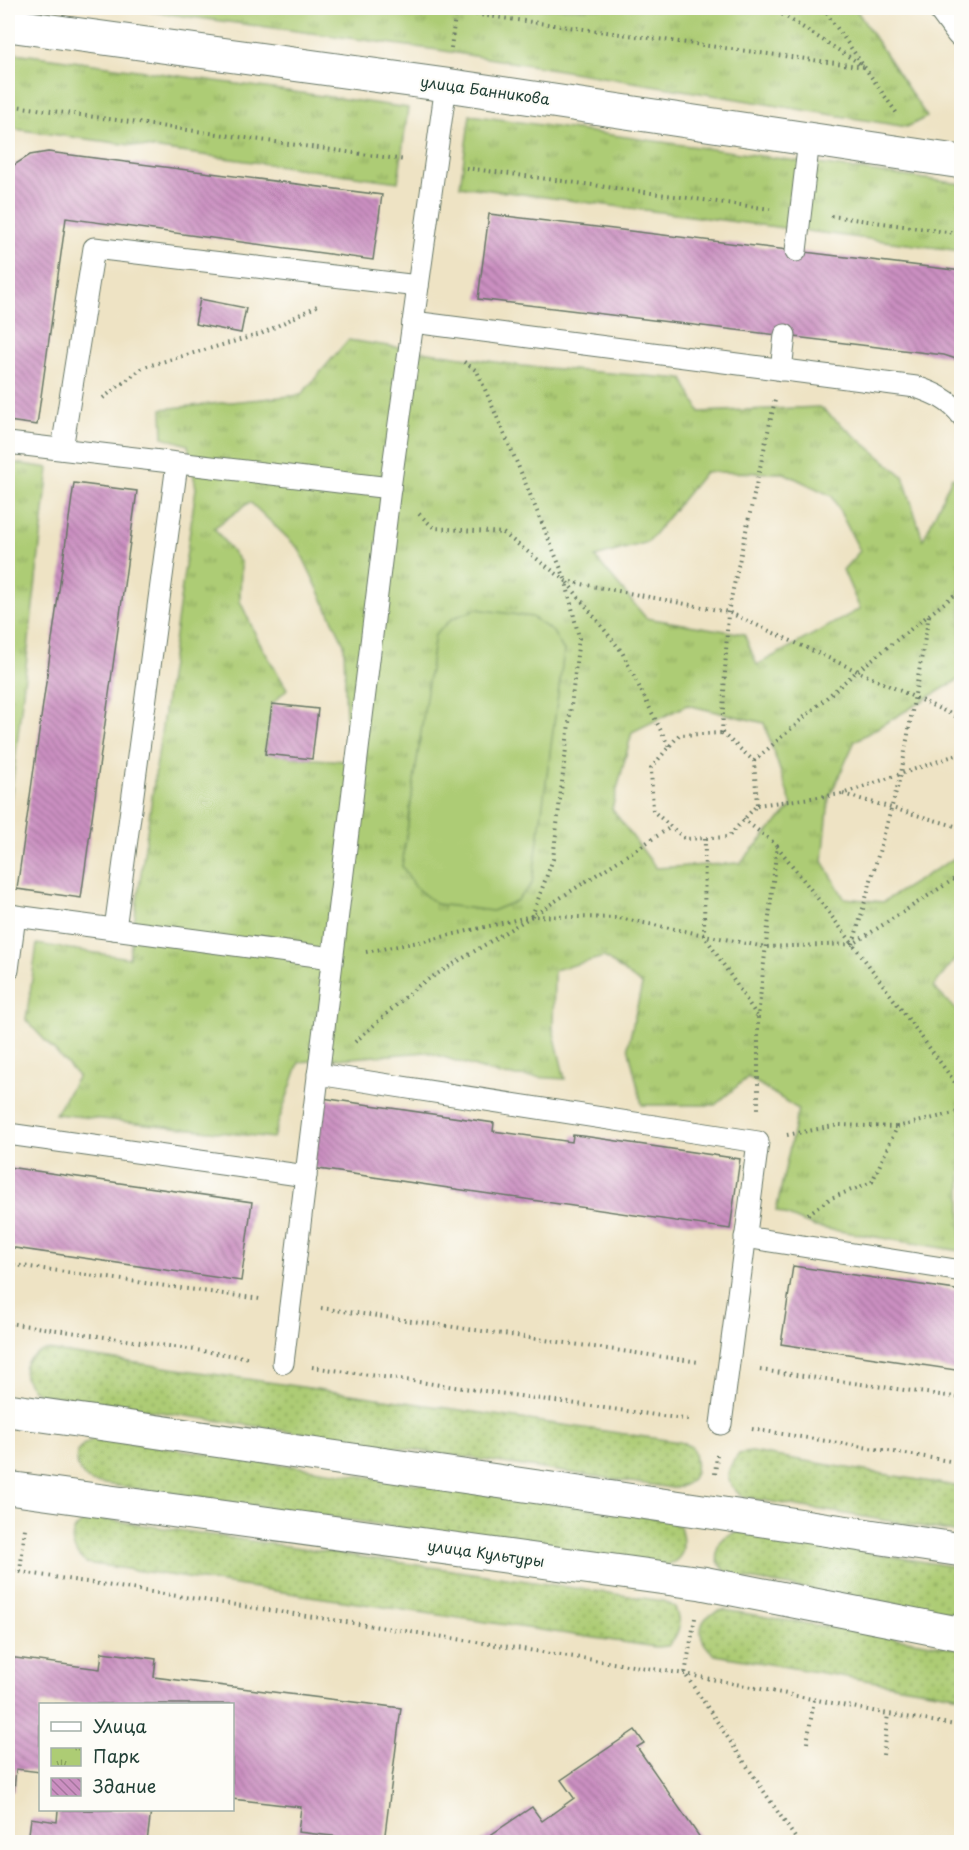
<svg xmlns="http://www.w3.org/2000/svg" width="969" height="1850" font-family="'Playpen Sans',sans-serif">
<defs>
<pattern id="grass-dots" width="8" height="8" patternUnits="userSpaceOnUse" patternTransform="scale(1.5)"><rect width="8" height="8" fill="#adcc74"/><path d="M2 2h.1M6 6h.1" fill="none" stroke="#8ca760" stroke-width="1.8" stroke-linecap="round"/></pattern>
<pattern id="park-tufts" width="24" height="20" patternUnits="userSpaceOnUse" patternTransform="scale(1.5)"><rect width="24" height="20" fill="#adcc74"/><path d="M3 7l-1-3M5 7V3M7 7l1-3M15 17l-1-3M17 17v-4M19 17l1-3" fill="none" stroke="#8ca760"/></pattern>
<pattern id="building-back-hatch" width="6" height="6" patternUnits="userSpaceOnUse" patternTransform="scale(1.5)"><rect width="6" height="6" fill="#cb8fc1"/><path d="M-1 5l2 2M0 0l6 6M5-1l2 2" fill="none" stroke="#a4769e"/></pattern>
</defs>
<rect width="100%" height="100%" fill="#fdfcf7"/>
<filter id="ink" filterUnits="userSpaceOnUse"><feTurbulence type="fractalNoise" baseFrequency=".0167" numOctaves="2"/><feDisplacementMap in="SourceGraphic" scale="12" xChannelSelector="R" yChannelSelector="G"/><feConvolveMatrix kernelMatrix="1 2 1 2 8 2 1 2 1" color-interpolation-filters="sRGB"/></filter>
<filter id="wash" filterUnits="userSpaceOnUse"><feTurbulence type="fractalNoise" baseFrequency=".008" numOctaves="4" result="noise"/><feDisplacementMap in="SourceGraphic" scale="24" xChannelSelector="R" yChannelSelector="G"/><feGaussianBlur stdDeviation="1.35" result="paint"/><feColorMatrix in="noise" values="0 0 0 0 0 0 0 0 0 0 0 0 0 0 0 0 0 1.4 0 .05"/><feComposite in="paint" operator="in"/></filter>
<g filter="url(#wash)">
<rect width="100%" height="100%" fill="#eee3c4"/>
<g fill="url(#grass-dots)" stroke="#668454" stroke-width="1.5">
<path d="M47,1350L680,1442L692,1447C699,1469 697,1485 672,1488L39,1394C16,1379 21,1355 47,1350Z"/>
<path d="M99,1438L668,1520L680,1526C686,1547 685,1563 660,1566L91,1482C69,1467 72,1443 99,1438Z"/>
<path d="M751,1452L961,1487V1533L743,1497C724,1483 724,1471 739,1454Z"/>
<path d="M95,1518L663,1601L675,1607C681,1625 681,1632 668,1646L656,1647L86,1563C65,1547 68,1523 95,1518Z"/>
<path d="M740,1531L961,1568V1615L731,1576C709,1560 713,1537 740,1531Z"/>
<path d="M724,1610L961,1649V1696L715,1655C694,1638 696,1615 724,1610Z"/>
</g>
<g fill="url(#park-tufts)" stroke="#668454" stroke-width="1.5" fill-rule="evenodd">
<polygon points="124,8 855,8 927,117 907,127 438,50"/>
<polygon points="15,53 408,108 398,182 8,128 8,110"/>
<polygon points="470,115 961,184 961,251 460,186"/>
<path d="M348,340L522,366L683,379L700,412L820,407L903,476L923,540L952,477L961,482V678L855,741L829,798L823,861L844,898L883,902L961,854V952L933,987L961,1015V1251L815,1227L776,1211L798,1109L748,1077L715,1105H642L628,1046L642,985L604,957L554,970L553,1029L565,1079L501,1075L427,1052L299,1062L273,1138L55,1114L78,1076L26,1020L37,944L129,958L196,488L188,445L163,437L162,409L301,395ZM705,472L784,473L832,496L860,551L843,570L860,609L757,665L744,634L646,618L595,557L648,542ZM250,502L299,549L344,644L347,761L312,759L265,753L272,704L287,689L259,642L240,601L241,563L214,528ZM687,705L764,723L792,806L740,863L656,868L612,809L632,732Z"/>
<polygon points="8,462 49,468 8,821"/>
</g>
<polygon fill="#adcc74" stroke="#668454" stroke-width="1.5" points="477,609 532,617 553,632 564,651 532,884 516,901 492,911 436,904 415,887 402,866 435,634 453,618"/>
<g id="blocks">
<g fill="url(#building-back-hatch)">
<polygon points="48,152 382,195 373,260 66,218 37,425 8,421 8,177 14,165 30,155"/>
<polygon points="489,214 962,271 962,361 944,355 478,299"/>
<polygon points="200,299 246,308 241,333 195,324"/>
<polygon points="74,483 137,491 81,898 17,889"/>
<polygon points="272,704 318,709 312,759 265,754"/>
<polygon points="322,1098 494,1123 493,1131 572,1142 573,1135 583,1136 740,1159 730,1229 312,1168"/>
<polygon points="8,1167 252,1202 241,1281 8,1247"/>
<polygon points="793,1266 962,1291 962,1371 781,1344"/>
<polygon points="102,1652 156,1659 154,1677 401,1708 384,1842 298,1832 301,1807 232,1799 232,1704 40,1704 40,1772 16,1769 14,1791 8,1790 8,1657 100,1669"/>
<polygon points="635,1730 644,1743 637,1747 703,1842 480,1842 532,1807 542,1821 574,1798 561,1780"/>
<polygon points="58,1810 151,1810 147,1842 28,1842 31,1818 57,1822"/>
</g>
</g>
</g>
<g filter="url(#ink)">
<use href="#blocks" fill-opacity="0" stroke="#677766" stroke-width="1.5"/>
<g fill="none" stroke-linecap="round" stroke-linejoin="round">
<defs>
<g id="lane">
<polyline points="796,251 809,140"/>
<path d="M413,322L916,387C934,393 950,400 962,416"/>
<polyline points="781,370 785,335"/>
<polyline points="8,443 390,488 446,85"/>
<polyline points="62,449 94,248 418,286"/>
<polyline points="8,915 332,958"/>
<polyline points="115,929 177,464"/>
<polyline points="8,970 15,916"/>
<polyline points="318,1074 758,1142 721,1424"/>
<polyline points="8,1134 306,1176"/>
<polyline points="745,1237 962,1271"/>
<polyline points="283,1363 390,488"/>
</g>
<g id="street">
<polyline points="8,25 446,85 962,162"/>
<polyline points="8,1410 710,1512 962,1550"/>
<polyline points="8,1488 702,1583 962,1634"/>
</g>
<polyline id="secondary" points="945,8 962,31"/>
</defs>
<use href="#lane" stroke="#677766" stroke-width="23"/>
<use href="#street" stroke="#677766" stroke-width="35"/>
<use href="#secondary" stroke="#677766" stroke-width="35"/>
<g stroke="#677766" stroke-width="4" stroke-dasharray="1.5 4.5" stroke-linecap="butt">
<polyline points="428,8 865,67"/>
<polyline points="772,8 862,65"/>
<polyline points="823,8 898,115"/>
<polyline points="451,48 456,8"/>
<polyline points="8,105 405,160"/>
<polyline points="466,168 770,209"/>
<polyline points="831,216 962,234"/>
<polyline points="464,362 477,371 517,463 566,581 622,652 669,747"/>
<polyline points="103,398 144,367 261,334 317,306"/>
<polyline points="419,514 434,528 503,533 566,581 728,612 962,719"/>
<polyline points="722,733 728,612 775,400"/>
<polygon points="722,733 754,761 757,805 728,837 685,839 653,811 651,768 679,735"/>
<polyline points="754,761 856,672 962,589"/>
<polyline points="843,794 962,828"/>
<polyline points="757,805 842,794 962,753"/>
<polyline points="743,819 777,845 758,1017 758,1110"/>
<polyline points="705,838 704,935 757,1016"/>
<polyline points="777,846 853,944 962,1092"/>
<polyline points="532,916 553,859 579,638 566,582"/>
<polyline points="853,944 901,774 929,615"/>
<polyline points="366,952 429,940 532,916 619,918 765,947 853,944 962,874"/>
<polyline points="355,1042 419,985 532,916 671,827"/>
<polyline points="787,1135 839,1125 897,1127"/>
<polyline points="808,1214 831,1198 872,1182 897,1127 962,1111"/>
<polyline points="8,1264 260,1299"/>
<polyline points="321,1308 699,1362"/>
<polyline points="8,1323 251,1358"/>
<polyline points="8,1337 10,1323"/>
<polyline points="312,1367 691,1420"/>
<polyline points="760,1370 962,1398"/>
<polyline points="752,1429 962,1463"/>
<polyline points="715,1474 717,1455"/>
<polyline points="8,1570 685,1674 888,1714 962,1726"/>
<polyline points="20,1572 25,1528"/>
<polyline points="695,1618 685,1674 798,1842"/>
<polyline points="807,1743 814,1700"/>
<polyline points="883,1755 888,1714"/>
</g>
<use href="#lane" stroke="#fff" stroke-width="21"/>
<use href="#street" stroke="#fff" stroke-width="33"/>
<use href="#secondary" stroke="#fff" stroke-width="33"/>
</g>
</g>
<g text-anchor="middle" stroke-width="4.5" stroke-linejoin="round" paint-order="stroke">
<g font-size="15" fill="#1f3d34" stroke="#fdfcf7">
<text transform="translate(485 91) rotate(8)" y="5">улица Банникова</text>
<text transform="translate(486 1554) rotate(8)" y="5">улица Культуры</text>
</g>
</g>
<rect width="969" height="1850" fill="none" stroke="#fdfcf7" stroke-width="30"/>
<rect x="39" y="1703" width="195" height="108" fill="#fdfcf7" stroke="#a4b0a9" stroke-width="1.5"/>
<rect x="51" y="1722" width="30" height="9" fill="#ffffff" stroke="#a4b0a9" stroke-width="1.5"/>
<text x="93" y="1733" font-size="18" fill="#1f3d34">Улица</text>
<rect x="51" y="1748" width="30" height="18" fill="url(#park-tufts)" stroke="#a4b0a9" stroke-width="1.5"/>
<text x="93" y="1763" font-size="18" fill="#1f3d34">Парк</text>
<rect x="51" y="1778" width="30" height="18" fill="url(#building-back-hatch)" stroke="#a4b0a9" stroke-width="1.5"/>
<text x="93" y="1793" font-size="18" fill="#1f3d34">Здание</text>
</svg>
